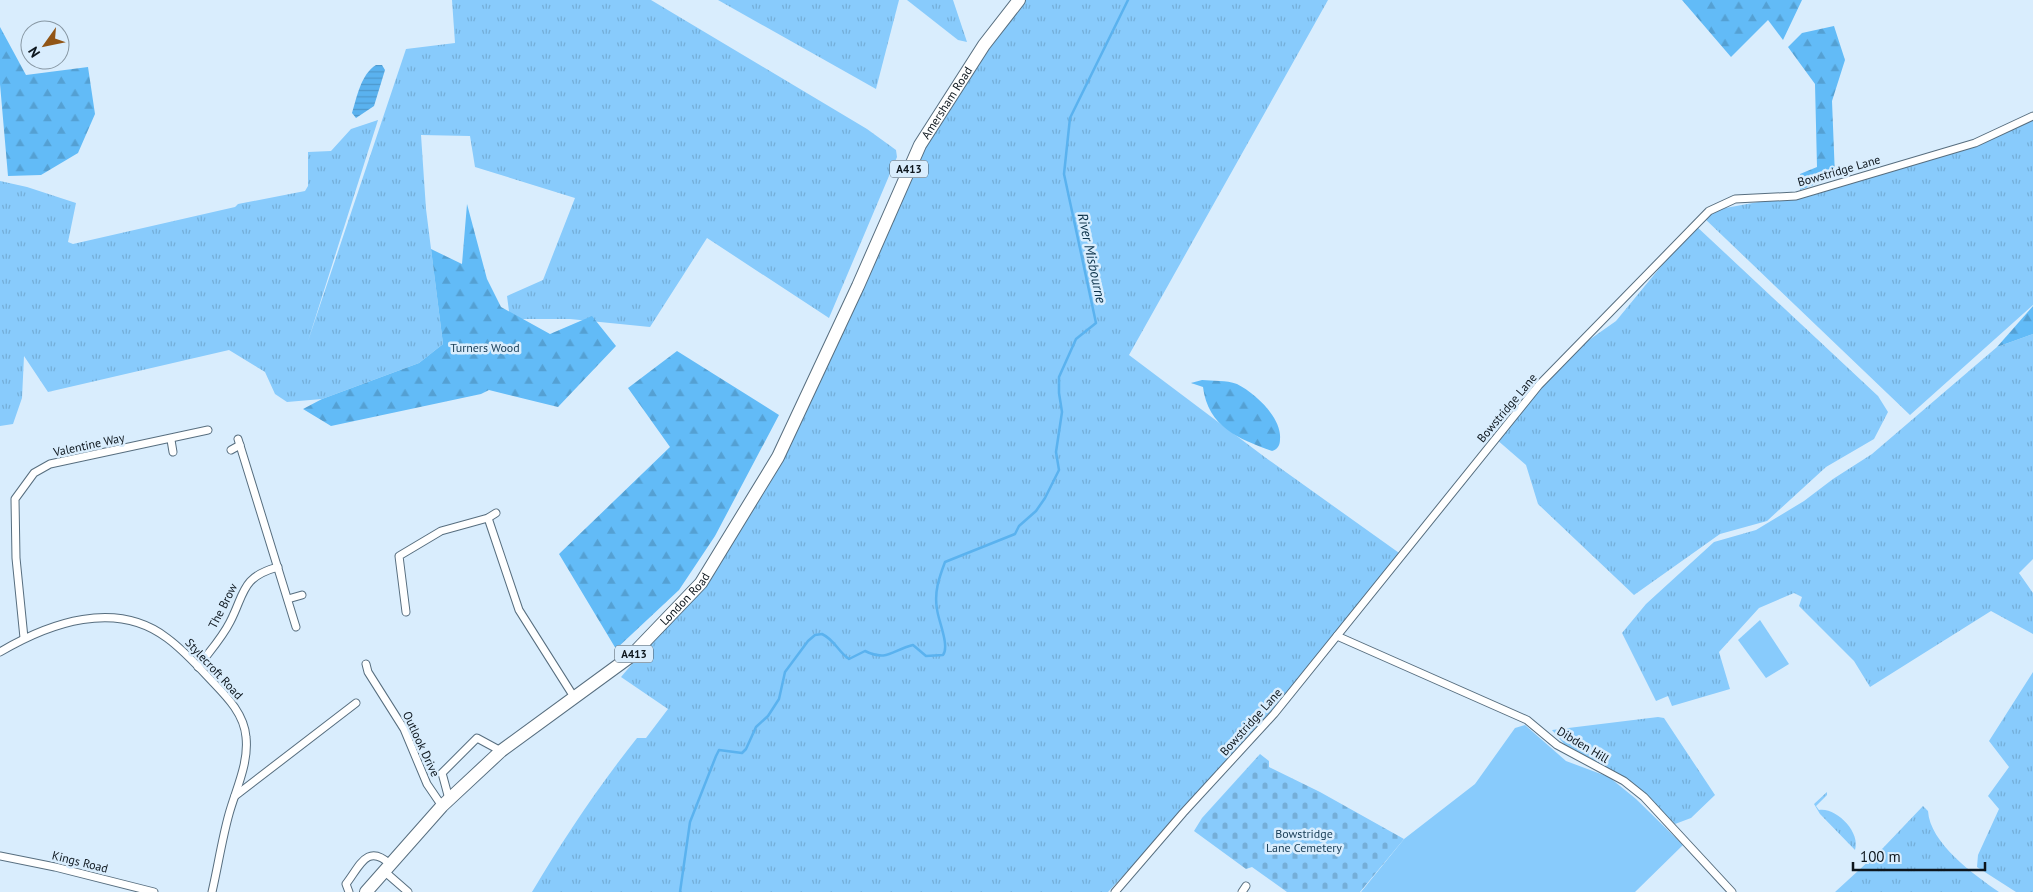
<svg xmlns="http://www.w3.org/2000/svg" width="2033" height="892" font-family="'PT Sans',sans-serif">
<defs>
<pattern id="grass-tufts" width="24" height="20" patternUnits="userSpaceOnUse" patternTransform="scale(1.25)"><rect width="24" height="20" fill="#88cbfc"/><path d="M3 7l-1-3M5 7V3M7 7l1-3M15 17l-1-3M17 17v-4M19 17l1-3" fill="none" stroke="#74aed8"/></pattern>
<pattern id="forest-firs" width="22" height="20" patternUnits="userSpaceOnUse" patternTransform="scale(1.25)"><rect width="22" height="20" fill="#62bbf7"/><path d="M5 1l3.5 6h-7zM16 11l3.5 6h-7z" fill="#54a0d3"/></pattern>
<pattern id="cemetery-stones" width="16" height="16" patternUnits="userSpaceOnUse" patternTransform="scale(1.25)"><rect width="16" height="16" fill="#88cbfc"/><path d="M2 7V4a2 2 0 0 1 4 0v3zM10 15v-3a2 2 0 0 1 4 0v3z" fill="#74aed8"/></pattern>
<pattern id="water-rules" width="6" height="5" patternUnits="userSpaceOnUse" patternTransform="scale(1.25)"><rect width="6" height="5" fill="#5ab2ef"/><path d="M0 2.5h6" fill="none" stroke="#4d98cc"/></pattern>
</defs>
<rect width="100%" height="100%" fill="#d9edfd"/>
<g fill="url(#grass-tufts)">
<polygon points="452,0 651,0 867,129 896,150 897,157 829,318 707,238 650,327 570,319 510,319 507,296 543,280 575,198 475,167 470,136 421,135 426,209 443,344 419,363 322,399 287,402 275,394 265,372 229,350 48,392 24,356 22,398 13,424 0,426 0,181 27,187 76,203 68,242 73,244 235,207 238,204 305,191 308,186 308,152 331,151 351,129 378,120 308,341 406,49 455,43"/>
<polygon points="718,0 899,0 876,89"/>
<polygon points="907,0 953,0 967,42 958,40"/>
<path d="M1015,0H1328L1129,355L1266,458L1402,555L1274,714L1108,892H532C564,838 598,787 637,738H646L668,709L621,677L701,583L785,442L920,145Z"/>
<polygon points="2033,116 2033,305 1910,415 1703,217 1709,211 1780,198 1975,143"/>
<polygon points="1695,225 1878,396 1888,412 1874,439 1826,467 1767,521 1720,534 1634,595 1538,504 1526,465 1496,439 1572,352 1616,321"/>
<polygon points="2033,334 2033,559 2019,573 2033,593 2033,634 1991,611 1870,687 1854,661 1799,606 1802,597 1794,593 1759,608 1719,652 1730,689 1672,706 1668,696 1656,701 1622,633 1646,604 1714,542 1756,530 1804,501 1833,479 1872,454 1997,347"/>
<polygon points="2033,672 2033,892 2016,892 1977,867 1978,855 1999,809 1988,796 2009,767 1989,741"/>
<polygon points="1658,717 1664,718 1715,795 1691,818 1675,824 1641,792 1565,745 1552,730"/>
<path d="M1827,792V795L1816,806L1819,810C1836,807 1861,832 1855,850L1820,814L1814,804Z"/>
<path d="M1923,806L1928,811C1930,843 1973,874 1999,892H1835L1883,848Z"/>
</g>
<g fill="url(#forest-firs)">
<polygon points="1682,0 1802,0 1783,40 1768,20 1731,57"/>
<polygon points="1834,26 1845,60 1832,101 1835,177 1800,190 1800,174 1817,167 1815,84 1788,47 1802,33"/>
<polygon points="0,27 26,75 88,67 95,114 78,153 41,175 8,176 0,84"/>
<polygon points="467,204 487,279 501,307 550,334 592,316 616,346 558,407 489,390 481,394 331,426 303,409 322,399 419,363 443,344 431,249 462,264"/>
<polygon points="2033,306 2033,334 1997,347"/>
<polygon points="677,351 779,415 715,536 679,590 616,649 559,554 670,447 628,388"/>
<path d="M1202,380C1213,381 1226,380 1237,384C1255,393 1282,418 1280,439C1280,445 1278,449 1272,451C1239,439 1208,427 1203,387L1191,383Z"/>
</g>
<polygon fill="url(#cemetery-stones)" points="1260,754 1269,761 1269,767 1320,792 1404,839 1360,892 1287,892 1252,867 1246,869 1194,831 1202,818"/>
<g fill="#88cbfc">
<polygon points="1760,620 1789,664 1766,678 1738,640"/>
<polygon points="1525,725 1566,761 1609,777 1636,799 1683,845 1635,892 1361,892 1404,839 1475,784 1515,728"/>
</g>
<path fill="url(#water-rules)" d="M376,65H382L385,70L374,106L356,118L352,113C357,97 361,74 376,65Z"/>
<g fill="none" stroke-linecap="round" stroke-linejoin="round">
<path stroke="#5ab2ef" stroke-width="2.5" d="M680,892L690,822L716,756L719,750L742,753L746,749L756,727L768,716L779,699L785,672L808,641L815,635L822,634C835,640 838,652 849,659L865,651C888,662 892,650 913,645L926,656L943,655C950,646 938,620 937,609C934,592 939,578 945,562L1015,534L1019,526L1036,511L1045,498L1059,470L1056,452L1062,412L1059,393V377L1076,339L1096,323L1064,174L1070,118L1128,0"/>
<defs>
<g id="minor">
<polyline points="238,439 296,627"/>
<polyline points="171,440 173,452"/>
<polyline points="231,450 240,445"/>
<polyline points="488,518 519,610 574,697"/>
<polyline points="288,599 302,595"/>
<polyline points="406,612 399,556 441,531 488,518 496,513"/>
<polyline points="1337,636 1527,720 1557,745 1624,781 1644,797 1732,892"/>
<polyline points="24,638 16,558 15,499 34,473 50,464 208,430"/>
<path d="M0,652C49,623 116,599 167,638C182,649 196,664 208,677C224,694 244,712 246,737C249,763 236,789 229,814C222,839 218,866 212,892"/>
<polyline points="366,664 368,672 404,729 427,784 442,806"/>
<path d="M198,667C209,652 222,638 230,622C245,593 241,577 278,567"/>
<polyline points="235,796 356,703"/>
<polyline points="449,799 442,773 477,738 501,751"/>
<polyline points="0,856 55,867 154,892"/>
<polyline points="384,871 408,892"/>
<path d="M349,892L346,884C360,866 367,843 390,864"/>
<polyline points="1115,892 1183,813 1274,714 1539,385 1709,211 1735,199 1796,196 1975,143 2033,116"/>
<polyline points="1242,892 1246,886"/>
</g>
<g id="trunk">
<path id="s1" d="M366,892L442,806L501,751L631,656L701,583L778,457L858,286L920,145L984,45L1019,0"/>
</g>
</defs>
<use href="#minor" stroke="#576e7f" stroke-width="9"/>
<use href="#trunk" stroke="#576e7f" stroke-width="14"/>
<use href="#minor" stroke="#fff" stroke-width="7"/>
<use href="#trunk" stroke="#fff" stroke-width="12"/>
</g>
<g text-anchor="middle" stroke-width="5" stroke-linejoin="round" paint-order="stroke">
<g fill="#d9edfd" stroke="#4a5660" stroke-width="1">
<rect x="890" y="160.5" width="38" height="17" rx="4"/>
<rect x="615" y="645.5" width="38" height="17" rx="4"/>
</g>
<g font-size="11" font-weight="bold" fill="#0d161d">
<text x="909" y="173">A413</text>
<text x="634" y="658">A413</text>
</g>
<g font-size="12" fill="#0d161d" stroke="#d9edfd">
<text dy="4" stroke="none"><textPath href="#s1" startOffset="998">Amersham Road</textPath></text>
<text transform="translate(1839 171) rotate(-16)" y="4">Bowstridge Lane</text>
<text transform="translate(1507 408) rotate(-50)" y="4">Bowstridge Lane</text>
<text transform="translate(89 445) rotate(-12)" y="4">Valentine Way</text>
<text dy="4" stroke="none"><textPath href="#s1" startOffset="435">London Road</textPath></text>
<text transform="translate(223 606) rotate(-63)" y="4">The Brow</text>
<text transform="translate(214 669) rotate(47)" y="4">Stylecroft Road</text>
<text transform="translate(1251 722) rotate(-48)" y="4">Bowstridge Lane</text>
<text transform="translate(421 744) rotate(65)" y="4">Outlook Drive</text>
<text transform="translate(1583 745) rotate(31)" y="4">Dibden Hill</text>
<text transform="translate(80 862) rotate(14)" y="4">Kings Road</text>
</g>
<g font-size="12" fill="#1b4059" stroke="#d9edfd">
<text x="485" y="352">Turners Wood</text>
<text x="1304" y="838">Bowstridge<tspan x="1304" dy="14">Lane Cemetery</tspan></text>
</g>
<g font-size="14" font-style="italic" fill="#0b324a" stroke="#d9edfd">
<text transform="translate(1092 258) rotate(78)" y="5">River Misbourne</text>
</g>
</g>
<g transform="translate(45 45) rotate(237)"><circle r="24" fill="#d9edfd" stroke="#8797a3"/>
<path d="M0-4L9 19L0 12L-9 19Z" fill="#915516"/>
<text y="-8" font-size="14" font-weight="bold" text-anchor="middle" fill="#0d161d">N</text>
</g>
<path d="M1853 862v8h132v-8" fill="none" stroke="#0d161d" stroke-width="2.5"/>
<text x="1860" y="862" font-size="15" fill="#0d161d" stroke="#d9edfd" stroke-width="4" paint-order="stroke">100 m</text>
</svg>
